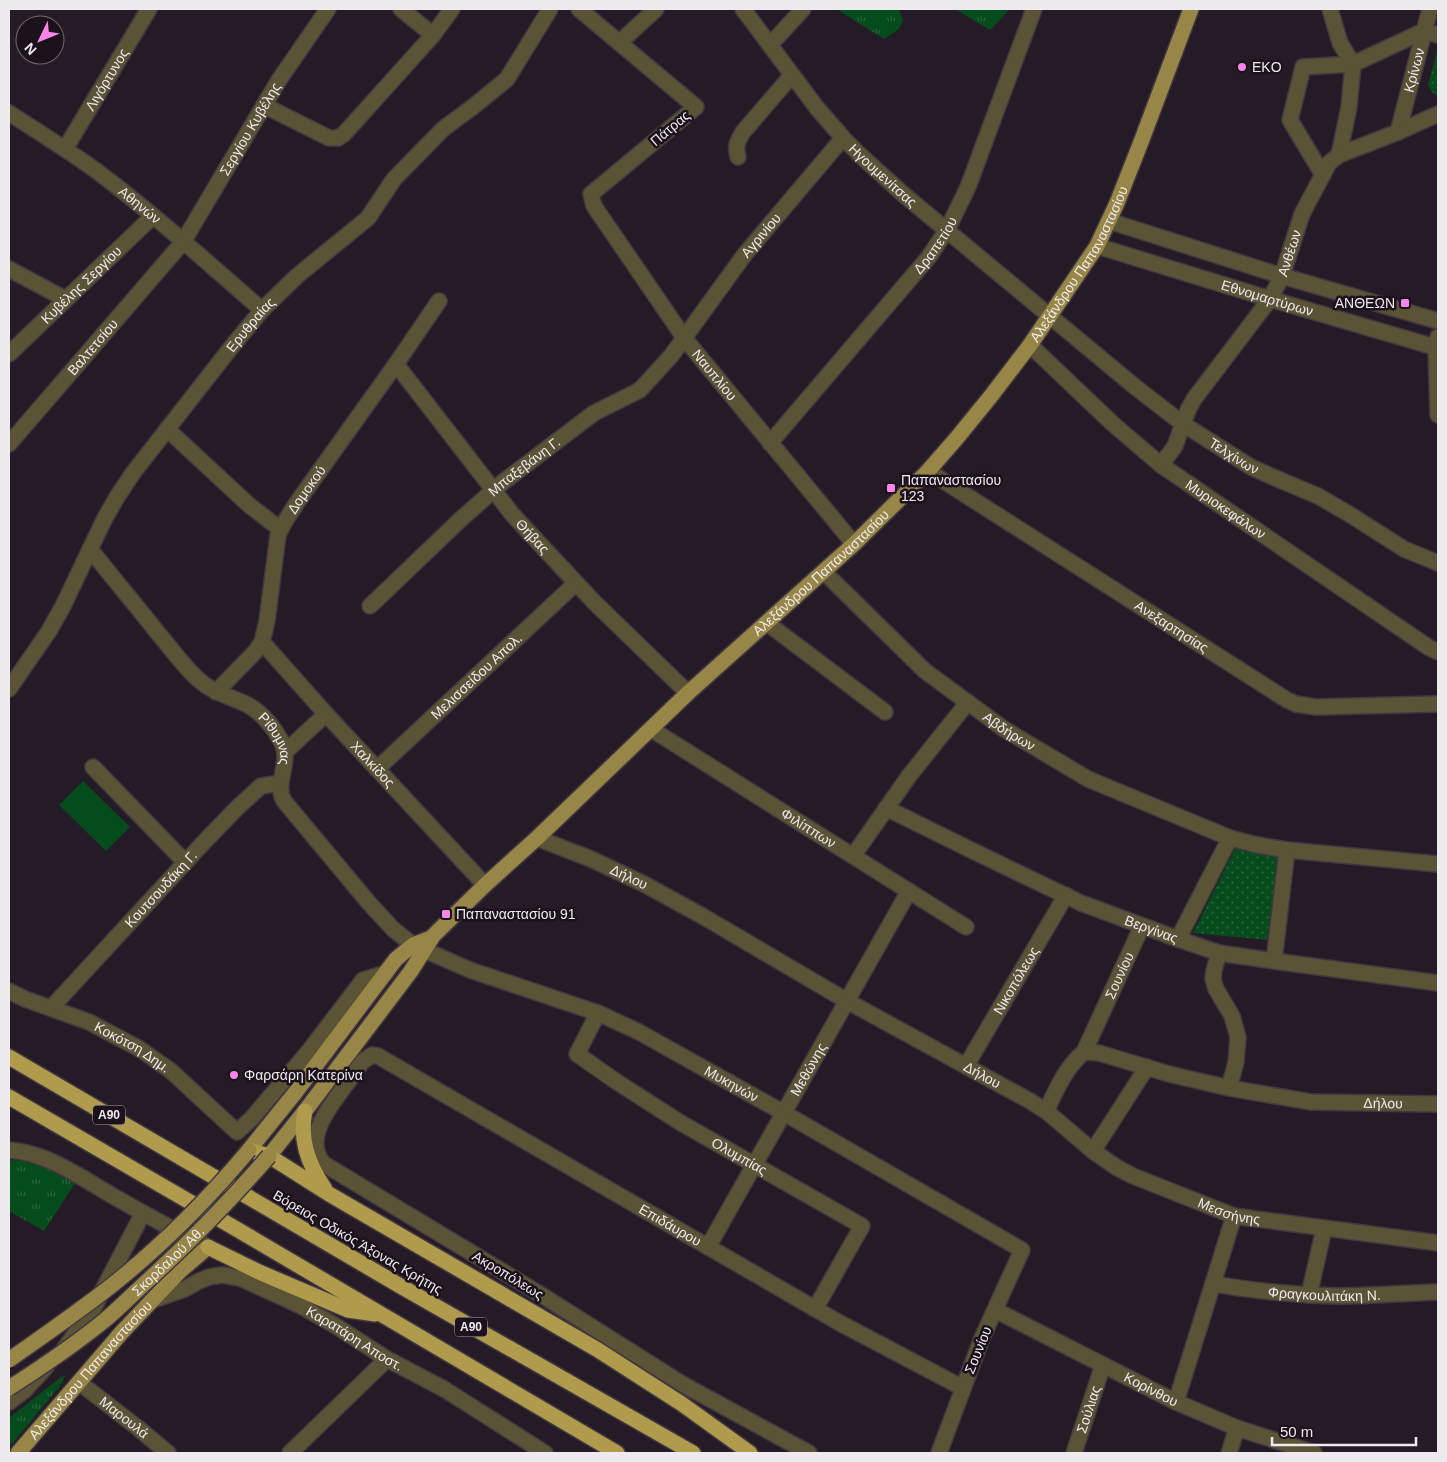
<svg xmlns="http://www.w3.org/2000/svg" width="1447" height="1462" font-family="Helvetica,sans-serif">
<defs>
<pattern id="grass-tufts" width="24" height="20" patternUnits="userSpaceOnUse" patternTransform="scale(1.25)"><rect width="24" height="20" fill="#054b1b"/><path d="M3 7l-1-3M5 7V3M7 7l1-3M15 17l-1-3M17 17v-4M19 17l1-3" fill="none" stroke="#2a653c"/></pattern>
<pattern id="park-dots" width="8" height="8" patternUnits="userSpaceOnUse" patternTransform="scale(1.25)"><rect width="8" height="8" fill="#054b1b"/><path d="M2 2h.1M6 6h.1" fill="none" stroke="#2a653c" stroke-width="1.8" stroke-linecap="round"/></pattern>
</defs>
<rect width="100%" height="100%" fill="#251b26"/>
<g fill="url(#grass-tufts)">
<polygon points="838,9 899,9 903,21 899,29 884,39 841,12"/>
<polygon points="955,9 1010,9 990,30"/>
<path d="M9,1160C34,1160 54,1171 76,1182L44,1231L9,1211Z"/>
<polygon points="65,1376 60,1386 12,1444 9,1445 9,1418 61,1377"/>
</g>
<g fill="url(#park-dots)">
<polygon points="1438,48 1438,97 1432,92 1428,85"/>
<polygon points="1235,849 1279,851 1267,940 1193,933"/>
</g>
<polygon fill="#054b1b" points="83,781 130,827 106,851 59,805"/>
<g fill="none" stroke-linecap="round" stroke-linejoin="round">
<defs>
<g id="minor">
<polyline points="401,9 433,35"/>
<path id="s1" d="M579,9L696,107L591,194L594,206L685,339L854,544"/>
<path id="s2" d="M743,9L817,108L843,138L860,155L903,194L1134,386L1183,424L1251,467L1273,477L1318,496L1349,514L1404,549L1438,563"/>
<polyline points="1330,9 1340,43 1353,64 1349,107 1339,155"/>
<polyline points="619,43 656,9"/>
<polyline points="770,45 803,9"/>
<polyline points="265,106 329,138 338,138 344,134 433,35 452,9"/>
<path id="s3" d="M9,113C39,132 69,151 98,172C155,215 208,263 262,310"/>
<path id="s4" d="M1398,132L1430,9"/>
<path id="s5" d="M65,149L149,9"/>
<path d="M738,157C735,146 737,142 743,132L792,75"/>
<polyline points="1323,175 1290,120 1303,67 1353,64 1424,31 1438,35"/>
<polyline points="1109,221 1282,276 1438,321"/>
<path id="s6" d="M1097,246L1270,299L1438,348"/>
<polyline points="9,269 65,299"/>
<polyline points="1438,337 1436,348 1438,415"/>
<path id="s7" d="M1030,345L1113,424L1161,465L1428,647L1438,652"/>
<path id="s8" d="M9,354L153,216"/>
<path id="s9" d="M396,364L512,514L594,602L688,693"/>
<polyline points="167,429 249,505 280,529"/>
<path id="s10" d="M770,443L928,258L947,230L968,187L1034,9"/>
<path id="s11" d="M9,444L183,242L279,80L328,9"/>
<path id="s12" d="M1161,465L1175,446L1188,410L1194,399L1270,299L1282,276L1302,214L1329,163L1339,155L1398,132L1438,114"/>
<path id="s13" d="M928,471L1287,700L1296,704L1316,707L1438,704"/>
<path id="s14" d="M90,549C112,577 135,604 157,632C171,648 183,666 199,680C213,693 230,696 246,704C260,711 273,726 280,739C294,762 273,781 284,801L369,903L393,929L413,945L470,970L598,1013L639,1032L784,1113L1022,1250L982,1338L939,1453"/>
<path id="s15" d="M824,572L925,671L1004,729L1088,779L1230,838L1257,845L1287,850L1438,864"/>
<path id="s16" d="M370,606L461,519L503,482L594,413L640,390L671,356L745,254L843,138"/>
<polyline points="767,623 885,712"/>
<path id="s17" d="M262,642L326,714L485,885"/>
<path id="s18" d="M9,689L49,631L63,606L105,518L117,497L133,473L233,345L262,310L297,276L368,218L394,179L443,129L474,106L507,79L550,9"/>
<path id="s19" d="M216,692L255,652L262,642L267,621L278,535L284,523L298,501L396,364L439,301"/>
<path id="s20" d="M651,729L966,927"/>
<polyline points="285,752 326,714"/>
<polyline points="93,767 185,862"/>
<path id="s21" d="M377,769L576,583"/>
<path id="s22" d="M886,808L975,852L1081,903L1178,939L1219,953L1274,961L1438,983"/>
<path id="s23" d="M537,838L591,859L644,884L704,917L847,1001L1030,1101L1046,1111L1093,1151L1116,1167L1133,1176L1234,1216L1438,1243"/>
<polyline points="853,856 909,776 968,702"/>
<polyline points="1178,939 1230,838"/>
<polyline points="1219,953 1214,970 1213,979 1216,989 1232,1016 1238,1037 1236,1062 1229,1088"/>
<polyline points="1274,961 1287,850"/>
<path id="s24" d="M9,991L25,999L89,1022L140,1049L171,1071L237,1132L252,1118L309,1051L363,980L386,973"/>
<path id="s25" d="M51,1008L205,841L238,807L261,786L281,783"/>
<path id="s26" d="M598,1013L577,1054L617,1082L681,1123L862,1226L815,1309"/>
<path id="s27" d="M1084,1052L1099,1053L1169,1074L1229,1088L1311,1102L1438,1104"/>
<path id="s28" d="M966,1066L1066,895"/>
<path id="s29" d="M1046,1111C1057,1089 1065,1068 1084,1052L1142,926"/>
<path d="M9,1150C48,1153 80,1177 113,1196C144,1214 176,1231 208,1247"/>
<polyline points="1093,1151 1147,1067"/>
<path id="s30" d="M708,1247L909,891"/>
<path id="s31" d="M1213,1284C1254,1291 1297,1295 1339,1296C1372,1296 1405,1293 1438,1292"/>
<polyline points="1309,1295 1324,1229"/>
<path id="s32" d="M153,1300L185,1289L199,1281L209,1277L222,1275L240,1278L301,1306L336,1326L387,1359L444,1389L545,1453"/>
<path id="s33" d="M995,1310L1176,1402L1237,1428L1314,1453"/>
<polyline points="64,1349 92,1311 143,1213"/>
<path id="s34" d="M80,1383L138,1428L168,1453"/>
<polyline points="9,1402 25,1390 46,1367"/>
<polyline points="1176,1402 1234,1216"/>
<polyline points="290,1453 387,1359"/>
<path id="s35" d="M809,1453L684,1385L543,1296L324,1164C304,1142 325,1113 339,1094C347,1083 355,1073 362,1062L372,1055L378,1056L838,1322L963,1388"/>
<path id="s36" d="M1074,1453L1103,1365"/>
<polyline points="1229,1453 1237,1428"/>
</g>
<g id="major">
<polyline points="249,1150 295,1093 396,959 413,945 431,938"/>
<path id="s37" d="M269,1156L305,1111L411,971L433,936L485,885L537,838L688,693L854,544L928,471L956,439L991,396L1030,345L1097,246L1117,203L1141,142L1191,9"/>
<path id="s38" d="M18,1453L122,1332L180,1271L208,1247"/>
</g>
<g id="highway">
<polyline points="9,1057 402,1287 693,1453"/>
<polyline points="9,1097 233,1227 617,1453"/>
<path d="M305,1111C299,1139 309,1166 325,1189"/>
<polyline points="249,1150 269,1156 329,1194 598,1350 682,1404 750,1453"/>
<polyline points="208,1247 259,1272 348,1310 375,1314"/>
</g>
</defs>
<use href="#minor" stroke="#413842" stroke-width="18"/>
<use href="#major" stroke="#413842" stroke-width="18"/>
<use href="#highway" stroke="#413842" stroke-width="18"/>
<use href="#minor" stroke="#5b5335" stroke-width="15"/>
<use href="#major" stroke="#988646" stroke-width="15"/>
<use href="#highway" stroke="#b09a4c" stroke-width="15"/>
<defs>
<g id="major-bridge">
<path d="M9,1360C43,1336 78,1312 111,1286C159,1248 209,1198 249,1150"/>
<path id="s39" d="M9,1388C42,1367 74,1345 105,1320C118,1309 131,1296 144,1284C188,1244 230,1201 269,1156"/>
</g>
</defs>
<use href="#major-bridge" stroke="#413842" stroke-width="18" stroke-linecap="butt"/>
<use href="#major-bridge" stroke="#988646" stroke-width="15"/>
</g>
<g fill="#f987e9" stroke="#1b121c" stroke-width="2">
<circle cx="1242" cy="67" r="5"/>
<rect x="1400" y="298" width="10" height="10" rx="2.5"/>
<rect x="886" y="483" width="10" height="10" rx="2.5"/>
<rect x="441" y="909" width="10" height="10" rx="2.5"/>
<circle cx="234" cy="1075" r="5"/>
</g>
<g text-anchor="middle" stroke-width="5" stroke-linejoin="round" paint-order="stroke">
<g fill="#1b121c" stroke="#afa8b0" stroke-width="1">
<rect x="93" y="1105.5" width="32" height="19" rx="4"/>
<rect x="455" y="1317.5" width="32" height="19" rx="4"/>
</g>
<g font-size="12" font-weight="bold" fill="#efe9f0">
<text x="109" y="1119">Α90</text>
<text x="471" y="1331">Α90</text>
</g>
<g font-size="14" fill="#efe9f0" stroke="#1b121c" text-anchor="start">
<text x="1252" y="72">EKO</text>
<text x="1395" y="308" text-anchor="end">ΑΝΘΕΩΝ</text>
<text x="901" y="485">Παπαναστασίου<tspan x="901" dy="16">123</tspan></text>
<text x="456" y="919">Παπαναστασίου 91</text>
<text x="244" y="1080">Φαρσάρη Κατερίνα</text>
</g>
<g font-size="14" fill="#efe9f0" stroke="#1b121c">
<text dy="5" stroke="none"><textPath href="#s4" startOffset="64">Κρίνων</textPath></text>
<text dy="5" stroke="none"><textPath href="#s5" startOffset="81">Λιγόρτυνος</textPath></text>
<text transform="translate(670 128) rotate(-40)" y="5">Πάτρας</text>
<text dy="5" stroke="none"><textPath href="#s11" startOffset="398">Σεργίου Κυβέλης</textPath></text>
<text dy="5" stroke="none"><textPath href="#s2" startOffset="218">Ηγουμενίτσας</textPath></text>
<text dy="5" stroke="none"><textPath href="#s3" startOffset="160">Αθηνών</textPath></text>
<text dy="5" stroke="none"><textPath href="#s16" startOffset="544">Αγρινίου</textPath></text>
<text dy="5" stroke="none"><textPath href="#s10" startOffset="258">Δραπετίου</textPath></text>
<text dy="5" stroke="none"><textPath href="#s12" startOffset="250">Ανθέων</textPath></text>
<text dy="5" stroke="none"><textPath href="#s37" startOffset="1211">Αλεξάνδρου Παπαναστασίου</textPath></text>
<text dy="5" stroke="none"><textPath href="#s8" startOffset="100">Κυβέλης Σεργίου</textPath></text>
<text dy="5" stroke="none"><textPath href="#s6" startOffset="178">Εθνομαρτύρων</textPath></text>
<text dy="5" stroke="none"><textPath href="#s18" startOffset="439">Ερυθραίας</textPath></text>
<text dy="5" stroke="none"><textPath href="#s11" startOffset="128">Βαλτετσίου</textPath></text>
<text dy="5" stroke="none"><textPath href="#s1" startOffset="509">Ναυπλίου</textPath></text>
<text dy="5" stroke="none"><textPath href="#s2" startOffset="668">Τελχίνων</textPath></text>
<text dy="5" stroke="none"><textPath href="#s16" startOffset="208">Μπαξεβάνη Γ.</textPath></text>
<text dy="5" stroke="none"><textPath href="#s19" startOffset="230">Δομοκού</textPath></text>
<text dy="5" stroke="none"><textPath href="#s7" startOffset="256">Μυριοκεφάλων</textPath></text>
<text dy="5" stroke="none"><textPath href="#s9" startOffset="220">Θήβας</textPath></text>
<text dy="5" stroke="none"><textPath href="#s37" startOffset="806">Αλεξάνδρου Παπαναστασίου</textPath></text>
<text dy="5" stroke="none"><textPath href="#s13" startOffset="289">Ανεξαρτησίας</textPath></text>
<text dy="5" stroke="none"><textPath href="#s21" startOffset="136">Μελισσείδου Απολ.</textPath></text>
<text dy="5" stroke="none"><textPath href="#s15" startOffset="245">Αβδήρων</textPath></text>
<text dy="5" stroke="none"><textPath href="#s14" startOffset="271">Ρίθυμνας</textPath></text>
<text dy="5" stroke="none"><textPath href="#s17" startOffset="165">Χαλκίδος</textPath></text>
<text dy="5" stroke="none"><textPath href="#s20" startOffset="186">Φιλίππων</textPath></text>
<text dy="5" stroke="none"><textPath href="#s23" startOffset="100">Δήλου</textPath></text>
<text dy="5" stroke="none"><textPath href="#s25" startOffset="162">Κουτσουδάκη Γ.</textPath></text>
<text dy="5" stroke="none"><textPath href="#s22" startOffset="292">Βεργίνας</textPath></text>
<text dy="5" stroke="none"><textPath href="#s29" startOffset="155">Σουνίου</textPath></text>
<text dy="5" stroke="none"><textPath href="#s28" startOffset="99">Νικοπόλεως</textPath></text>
<text dy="5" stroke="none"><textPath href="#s24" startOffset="136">Κοκότση Δημ.</textPath></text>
<text dy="5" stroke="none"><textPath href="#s30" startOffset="204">Μεθώνης</textPath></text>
<text dy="5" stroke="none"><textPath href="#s23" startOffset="505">Δήλου</textPath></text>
<text dy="5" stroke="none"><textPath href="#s14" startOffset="879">Μυκηνών</textPath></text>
<text dy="5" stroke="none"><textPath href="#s27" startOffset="305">Δήλου</textPath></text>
<text dy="5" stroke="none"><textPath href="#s26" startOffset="238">Ολυμπίας</textPath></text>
<text dy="5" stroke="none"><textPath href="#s23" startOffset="790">Μεσσήνης</textPath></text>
<text dy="5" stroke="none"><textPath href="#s35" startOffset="1038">Επιδάυρου</textPath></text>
<text transform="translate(358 1242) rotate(30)" y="5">Βόρειος Οδικός Άξονας Κρήτης</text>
<text dy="5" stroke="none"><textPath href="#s39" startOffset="204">Σκορδαλού Αθ.</textPath></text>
<text transform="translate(508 1275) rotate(31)" y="5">Ακροπόλεως</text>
<text dy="5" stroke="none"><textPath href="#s31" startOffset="112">Φραγκουλιτάκη Ν.</textPath></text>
<text dy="5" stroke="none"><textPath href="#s32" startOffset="222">Καρατάρη Αποστ.</textPath></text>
<text transform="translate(978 1350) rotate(-68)" y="5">Σουνίου</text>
<text dy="5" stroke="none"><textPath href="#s38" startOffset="110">Αλεξάνδρου Παπαναστασίου</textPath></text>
<text dy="5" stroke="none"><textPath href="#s33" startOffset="175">Κορίνθου</textPath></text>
<text dy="5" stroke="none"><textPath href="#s36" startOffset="46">Σούλιας</textPath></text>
<text dy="5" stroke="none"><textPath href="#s34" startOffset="56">Μαρουλά</textPath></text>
</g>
</g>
<rect width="1447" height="1462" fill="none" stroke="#efe9f0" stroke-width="20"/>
<g transform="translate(40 40) rotate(227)"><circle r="24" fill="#1b121c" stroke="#706871"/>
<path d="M0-4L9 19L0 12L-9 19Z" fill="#f987e9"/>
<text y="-8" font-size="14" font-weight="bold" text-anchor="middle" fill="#efe9f0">N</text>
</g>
<path d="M1272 1437v8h144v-8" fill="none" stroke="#efe9f0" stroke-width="2.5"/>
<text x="1280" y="1437" font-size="15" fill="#efe9f0" stroke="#1b121c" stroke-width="4" paint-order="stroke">50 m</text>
</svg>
